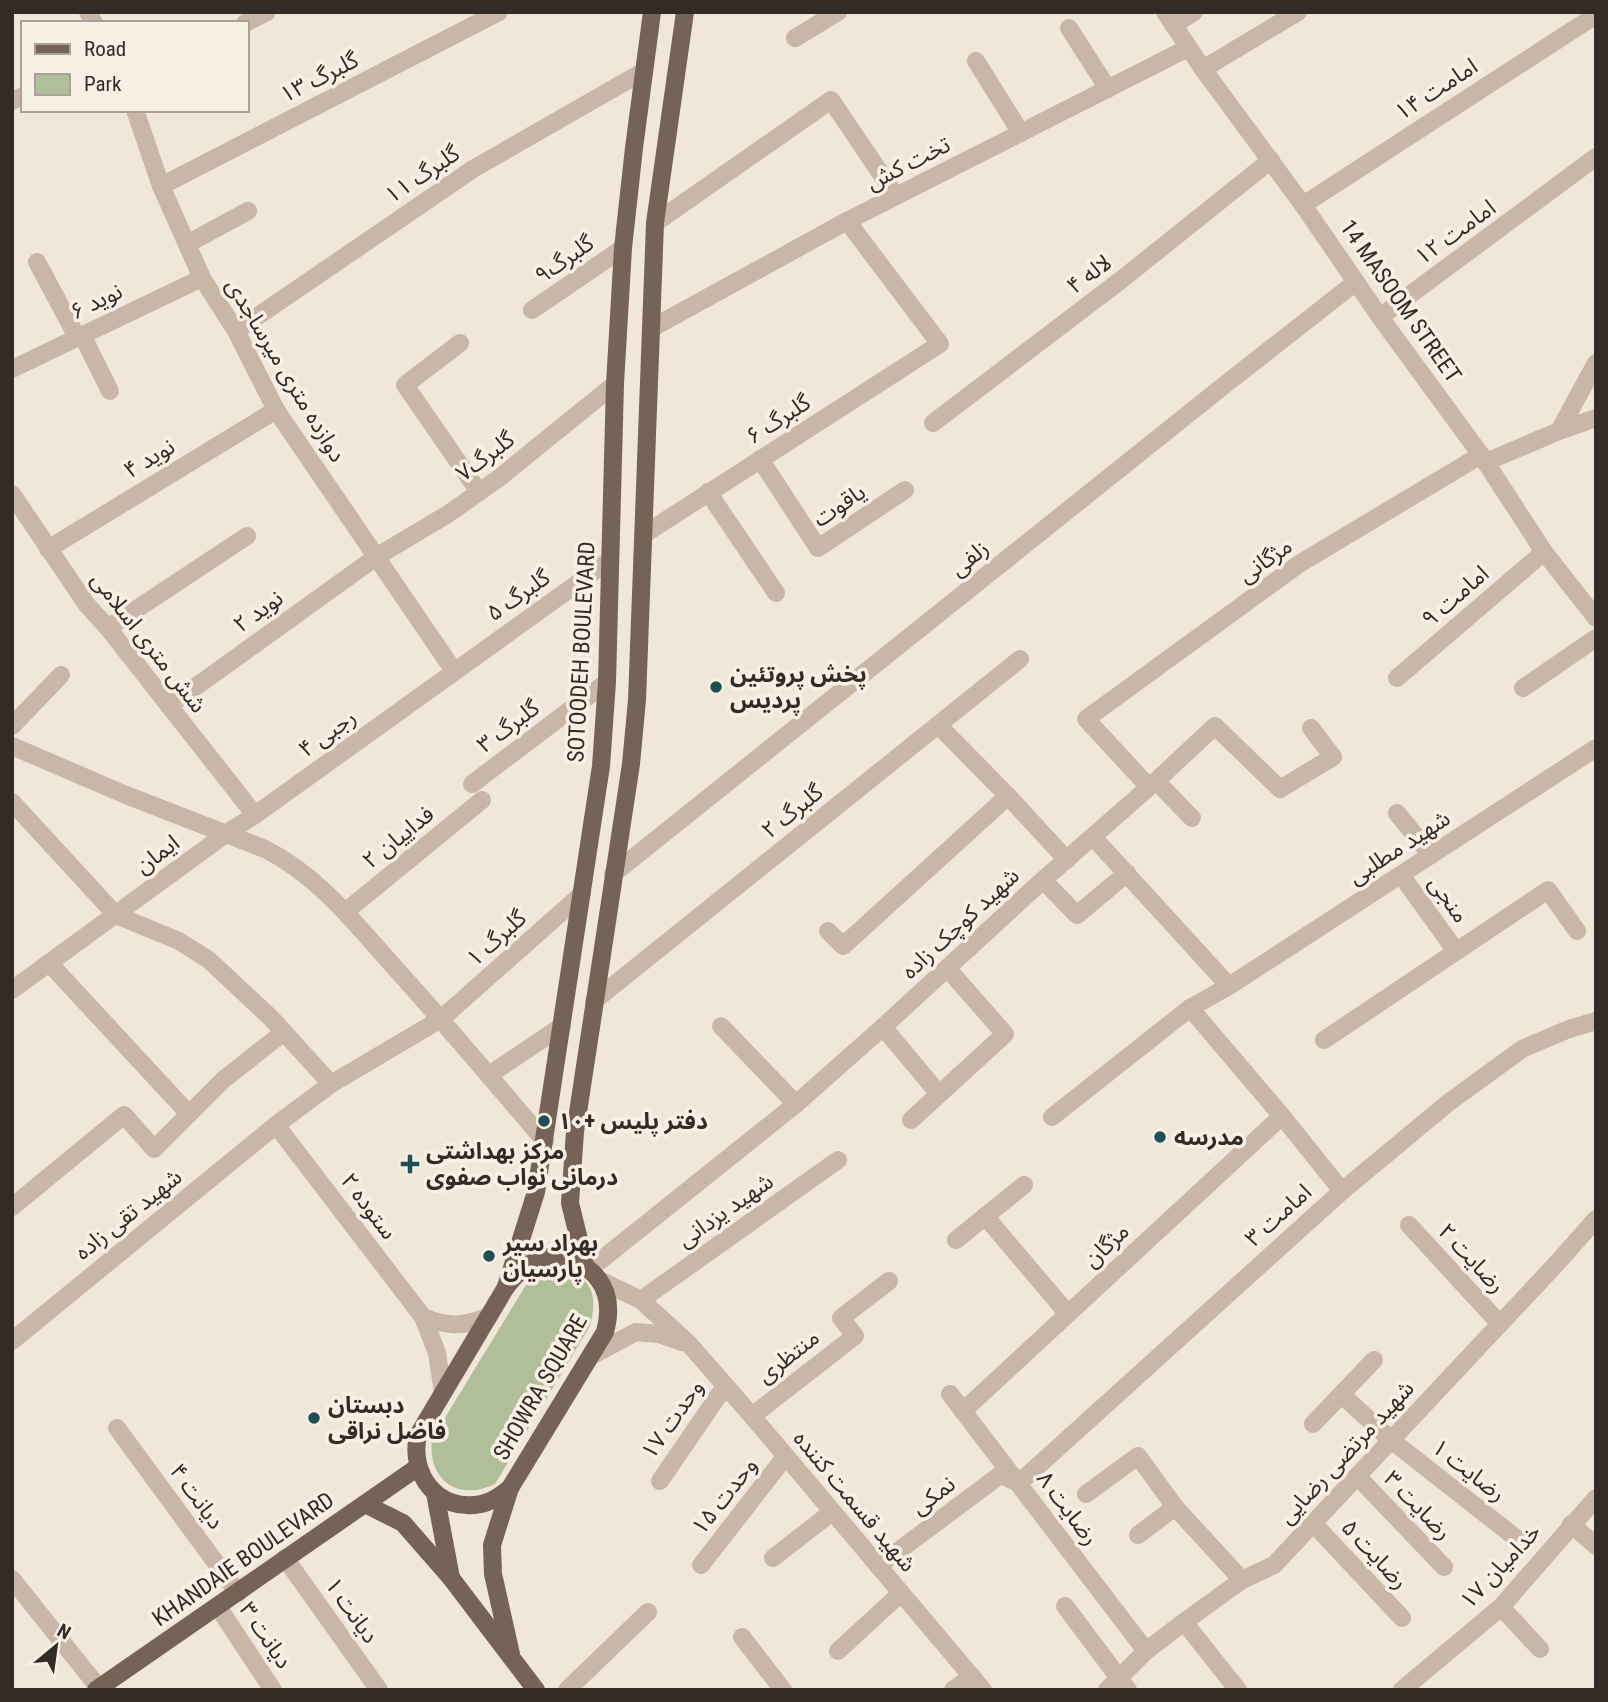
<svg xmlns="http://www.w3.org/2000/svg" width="1608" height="1702" font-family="'Roboto Condensed','Noto Sans Arabic',sans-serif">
<rect width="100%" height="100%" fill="#f0e6d9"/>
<path fill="#b1be9a" d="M555,1269C561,1271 571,1272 577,1275C597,1287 595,1306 590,1326L495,1484C458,1502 427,1480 432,1439L526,1285L537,1275Z"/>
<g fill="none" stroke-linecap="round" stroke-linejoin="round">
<g stroke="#c8b6a6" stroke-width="18">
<polyline points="88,12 94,23"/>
<polyline points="1165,12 1203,69 1303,205 1380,317 1481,455 1544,552 1596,618"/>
<polyline points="245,23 267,12"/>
<polyline points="1173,25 1194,12"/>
<polyline points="1069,28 1108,89"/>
<polyline points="795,38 838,12"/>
<polyline points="976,61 1021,133"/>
<polyline points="1203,69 1298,12"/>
<polyline points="12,101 23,96"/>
<polyline points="135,110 161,186 202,278 236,331 276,410 454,671"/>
<polyline points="161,186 499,12"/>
<polyline points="1303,205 1596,15"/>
<polyline points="655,223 831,100 896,196"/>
<polyline points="187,244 248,211"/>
<polyline points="37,262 77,337"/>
<polyline points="532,310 623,248"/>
<polyline points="1380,317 1596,157"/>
<polyline points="652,328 847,221 1188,48"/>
<polyline points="236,331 473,169 644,71"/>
<polyline points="82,335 110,391"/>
<polyline points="460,343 405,385 479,492"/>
<polyline points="12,369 202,278"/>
<polyline points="933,423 1121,280 1271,160"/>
<polyline points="1559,431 1596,363"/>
<polyline points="760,459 818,548 905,490"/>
<polyline points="1486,462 1559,431 1596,418"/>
<polyline points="708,492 776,593"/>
<polyline points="12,494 87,605 108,628 255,815"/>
<polyline points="643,535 940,344 847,221"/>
<polyline points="48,549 276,410"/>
<polyline points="108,628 247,536"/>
<polyline points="1397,678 1544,552"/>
<polyline points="1523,688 1596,638"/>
<polyline points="169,706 376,557 448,514 499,478 615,384"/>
<polyline points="938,725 1008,796"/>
<polyline points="12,726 61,675"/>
<path d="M12,746L126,795L265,849C315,874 351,918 387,959C441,1018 492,1080 545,1141"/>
<polyline points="1156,781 1192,818"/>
<polyline points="472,784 607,682"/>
<polyline points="1149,787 1086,719 1299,564 1481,455"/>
<polyline points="12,802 116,915 179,941 209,960 271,1018 331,1084"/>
<polyline points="1397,813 1431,855"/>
<polyline points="1093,837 1229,986"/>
<polyline points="613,874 1227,383 1356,282"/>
<polyline points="1401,875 1456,951"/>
<polyline points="1043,880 1077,915 1127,873"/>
<polyline points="345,912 482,800"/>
<polyline points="828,931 843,946 1008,796 1067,860"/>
<polyline points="50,964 189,1114"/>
<polyline points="12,990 227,833 255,815 610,560"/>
<polyline points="594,1001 1020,659"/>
<polyline points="1190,1008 1282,1116 1342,1191"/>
<polyline points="721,1026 796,1104"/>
<polyline points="883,1027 939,1094"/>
<polyline points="1324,1040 1548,890 1577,931"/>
<polyline points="489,1075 562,1026"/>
<polyline points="1052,1117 1190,1008 1229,986 1596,748"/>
<polyline points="911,1120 1005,1034 947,968"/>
<polyline points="276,1125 423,1317 437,1353 443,1393"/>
<polyline points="12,1207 124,1115 154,1149 223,1080 284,1032"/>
<polyline points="985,1216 1068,1314"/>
<polyline points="1409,1225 1500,1324"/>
<polyline points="956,1240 1024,1185"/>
<polyline points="586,1268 601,1260 796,1104 883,1027 1043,880 1156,781 1215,726 1280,789 1333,757 1311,728"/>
<polyline points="599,1280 641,1300 689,1344 752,1416 983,1690"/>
<polyline points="641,1300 838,1160"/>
<path d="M423,1317C448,1327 465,1327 489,1316"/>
<polyline points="12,1341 276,1125 331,1084 441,1019 582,894"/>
<polyline points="591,1356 636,1332 659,1334 682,1342"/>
<polyline points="950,1394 1146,1651"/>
<polyline points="1342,1395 1391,1440 1516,1538"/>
<polyline points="963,1411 1282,1116"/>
<polyline points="752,1416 855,1336 841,1318 889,1281"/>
<polyline points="1313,1424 1374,1360"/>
<polyline points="117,1428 238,1593"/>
<polyline points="1357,1476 1444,1567"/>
<polyline points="660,1481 725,1386"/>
<polyline points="1086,1494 1138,1456 1175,1507 1242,1580"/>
<polyline points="1313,1523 1402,1618"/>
<polyline points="1571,1524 1596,1546"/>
<polyline points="1138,1535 1175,1507"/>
<polyline points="285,1558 379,1690"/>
<polyline points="773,1558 832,1512"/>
<polyline points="701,1565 785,1457"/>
<polyline points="878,1566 1000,1475 1019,1483 1342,1191 1448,1103 1522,1049 1569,1029 1596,1021"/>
<polyline points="12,1579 99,1688"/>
<polyline points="1065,1606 1128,1690"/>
<polyline points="218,1607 273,1690"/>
<polyline points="1501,1607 1540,1649"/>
<polyline points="1184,1622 1238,1690"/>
<polyline points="742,1637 783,1690"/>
<polyline points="838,1651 901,1593"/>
<polyline points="567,1690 648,1612"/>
<polyline points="953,1690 972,1676"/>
<polyline points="1107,1690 1146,1651 1184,1622 1242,1580 1274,1565 1558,1262 1596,1219"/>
<polyline points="1402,1690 1501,1607 1596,1498"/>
</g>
<g stroke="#756358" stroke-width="18">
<path d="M547,1257C593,1258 617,1288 605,1332L510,1488C501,1495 492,1502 481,1504C438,1513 409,1474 418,1435L506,1287C520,1270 526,1263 547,1257Z"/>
<polyline points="586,1268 570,1203 575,1132 631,764 637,700 655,223 685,12"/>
<polyline points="506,1287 536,1192 601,766 607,682 615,384 623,248 634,148 652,12"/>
<polyline points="510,1488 492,1545 493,1574 511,1654"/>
<polyline points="435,1493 451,1578 536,1690"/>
<polyline points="365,1504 403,1523 451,1578"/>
<polyline points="96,1690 418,1467"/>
</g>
</g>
<g fill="#1e4f54" stroke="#f8f0e5" stroke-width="2.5">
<circle cx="716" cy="687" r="7"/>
<circle cx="544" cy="1121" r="7"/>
<circle cx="1160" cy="1137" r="7"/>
<path d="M406.5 1153.5h7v7h7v7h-7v7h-7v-7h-7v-7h7z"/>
<circle cx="489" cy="1256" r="7"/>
<circle cx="314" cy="1418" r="7"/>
</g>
<g text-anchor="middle" stroke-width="7" stroke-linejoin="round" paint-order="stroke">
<g font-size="23" fill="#342b27" stroke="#f8f0e5">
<text transform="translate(319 77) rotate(-27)" y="8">گلبرگ ۱۳</text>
<text transform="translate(1436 89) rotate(-33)" y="8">امامت ۱۴</text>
<text transform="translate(908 163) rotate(-27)" y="8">تخت کش</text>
<text transform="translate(422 174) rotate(-34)" y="8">گلبرگ ۱۱</text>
<text transform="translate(1455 232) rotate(-36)" y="8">امامت ۱۲</text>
<text transform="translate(564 259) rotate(-35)" y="8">گلبرگ۹</text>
<text transform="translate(1089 274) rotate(-37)" y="8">لاله ۴</text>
<text transform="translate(96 301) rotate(-26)" y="8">نوید ۶</text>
<text transform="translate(1401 301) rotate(55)" y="8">14 MASOOM STREET</text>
<text transform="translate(286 370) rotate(59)" y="8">دوازده متری میرساجدی</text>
<text transform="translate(778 419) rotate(-33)" y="8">گلبرگ ۶</text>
<text transform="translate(485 456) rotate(-37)" y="8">گلبرگ۷</text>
<text transform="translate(149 458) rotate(-31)" y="8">نوید ۴</text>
<text transform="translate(839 505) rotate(-34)" y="8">یاقوت</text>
<text transform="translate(969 558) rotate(-39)" y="8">زلفی</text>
<text transform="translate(1265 560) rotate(-35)" y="8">مژگانی</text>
<text transform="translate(518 595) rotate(-35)" y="8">گلبرگ ۵</text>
<text transform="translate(1455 596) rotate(-41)" y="8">امامت ۹</text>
<text transform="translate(258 611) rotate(-36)" y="8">نوید ۲</text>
<text transform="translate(149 642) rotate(52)" y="8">شش متری اسلامی</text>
<text transform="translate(581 652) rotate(-87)" y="8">SOTOODEH BOULEVARD</text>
<text transform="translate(508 726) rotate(-37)" y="8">گلبرگ ۳</text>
<text transform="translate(327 733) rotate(-36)" y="8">رجبی ۴</text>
<text transform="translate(792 811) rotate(-39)" y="8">گلبرگ ۲</text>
<text transform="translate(398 837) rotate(-39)" y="8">فداییان ۲</text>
<text transform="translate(1399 847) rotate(-33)" y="8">شهید مطلبی</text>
<text transform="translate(157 854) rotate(-37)" y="8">ایمان</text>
<text transform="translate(1449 899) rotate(55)" y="8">منجی</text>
<text transform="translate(960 923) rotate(-43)" y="8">شهید کوچک زاده</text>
<text transform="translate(496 938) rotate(-42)" y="8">گلبرگ ۱</text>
<text transform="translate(369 1206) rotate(53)" y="8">ستوده ۲</text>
<text transform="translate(725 1210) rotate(-35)" y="8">شهید یزدانی</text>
<text transform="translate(128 1214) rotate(-39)" y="8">شهید تقی زاده</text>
<text transform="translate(1278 1215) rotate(-42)" y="8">امامت ۳</text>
<text transform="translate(1106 1245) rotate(-43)" y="8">مژگان</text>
<text transform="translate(1472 1258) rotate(47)" y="8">رضایت ۲</text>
<text transform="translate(788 1356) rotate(-38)" y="8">منتظری</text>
<text transform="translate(540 1387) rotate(-60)" y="8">SHOWRA SQUARE</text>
<text transform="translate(672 1419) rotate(-55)" y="8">وحدت ۱۷</text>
<text transform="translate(1346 1452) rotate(-47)" y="8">شهید مرتضی رضایی</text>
<text transform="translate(1469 1470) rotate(38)" y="8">رضایت ۱</text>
<text transform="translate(933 1495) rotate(-37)" y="8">نمکی</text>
<text transform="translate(197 1496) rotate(54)" y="8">دیانت ۴</text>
<text transform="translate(724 1496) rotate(-52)" y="8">وحدت ۱۵</text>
<text transform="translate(855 1501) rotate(50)" y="8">شهید قسمت کننده</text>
<text transform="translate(1418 1505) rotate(46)" y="8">رضایت ۳</text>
<text transform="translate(1068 1508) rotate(53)" y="8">رضایت ۸</text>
<text transform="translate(1375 1554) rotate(47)" y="8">رضایت ۵</text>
<text transform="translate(243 1559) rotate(-35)" y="8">KHANDAIE BOULEVARD</text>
<text transform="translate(1500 1566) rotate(-47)" y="8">خدامیان ۱۷</text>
<text transform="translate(352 1610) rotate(55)" y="8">دیانت ۱</text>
<text transform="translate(266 1635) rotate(56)" y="8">دیانت ۳</text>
</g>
<g font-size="23" font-weight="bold" fill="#342b27" stroke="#f8f0e5" text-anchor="start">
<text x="730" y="682">پخش پروتئین<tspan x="730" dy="26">پردیس</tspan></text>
<text x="558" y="1129">دفتر پلیس +۱۰</text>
<text x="1174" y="1145">مدرسه</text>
<text x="426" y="1159">مرکز بهداشتی<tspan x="426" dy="26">درمانی نواب صفوی</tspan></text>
<text x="503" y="1251">بهراد سیر<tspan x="503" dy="26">پارسیان</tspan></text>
<text x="328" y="1413">دبستان<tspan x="328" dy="26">فاضل نراقی</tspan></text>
</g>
</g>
<rect width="1608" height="1702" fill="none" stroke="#342b27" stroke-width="28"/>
<rect x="21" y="21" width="228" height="91" fill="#f8f0e5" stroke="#aaa199" stroke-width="2"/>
<rect x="35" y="44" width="35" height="10" fill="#756358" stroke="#aaa199" stroke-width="2"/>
<text x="84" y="56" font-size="21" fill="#342b27">Road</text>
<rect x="35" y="74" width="35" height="21" fill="#b1be9a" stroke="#aaa199" stroke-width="2"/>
<text x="84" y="91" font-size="21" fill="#342b27">Park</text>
<g transform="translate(56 1646) rotate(29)" stroke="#f8f0e5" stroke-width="5" paint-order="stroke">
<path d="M0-5L12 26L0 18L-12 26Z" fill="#342b27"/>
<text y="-10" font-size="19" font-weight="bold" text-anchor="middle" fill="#342b27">N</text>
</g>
</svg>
